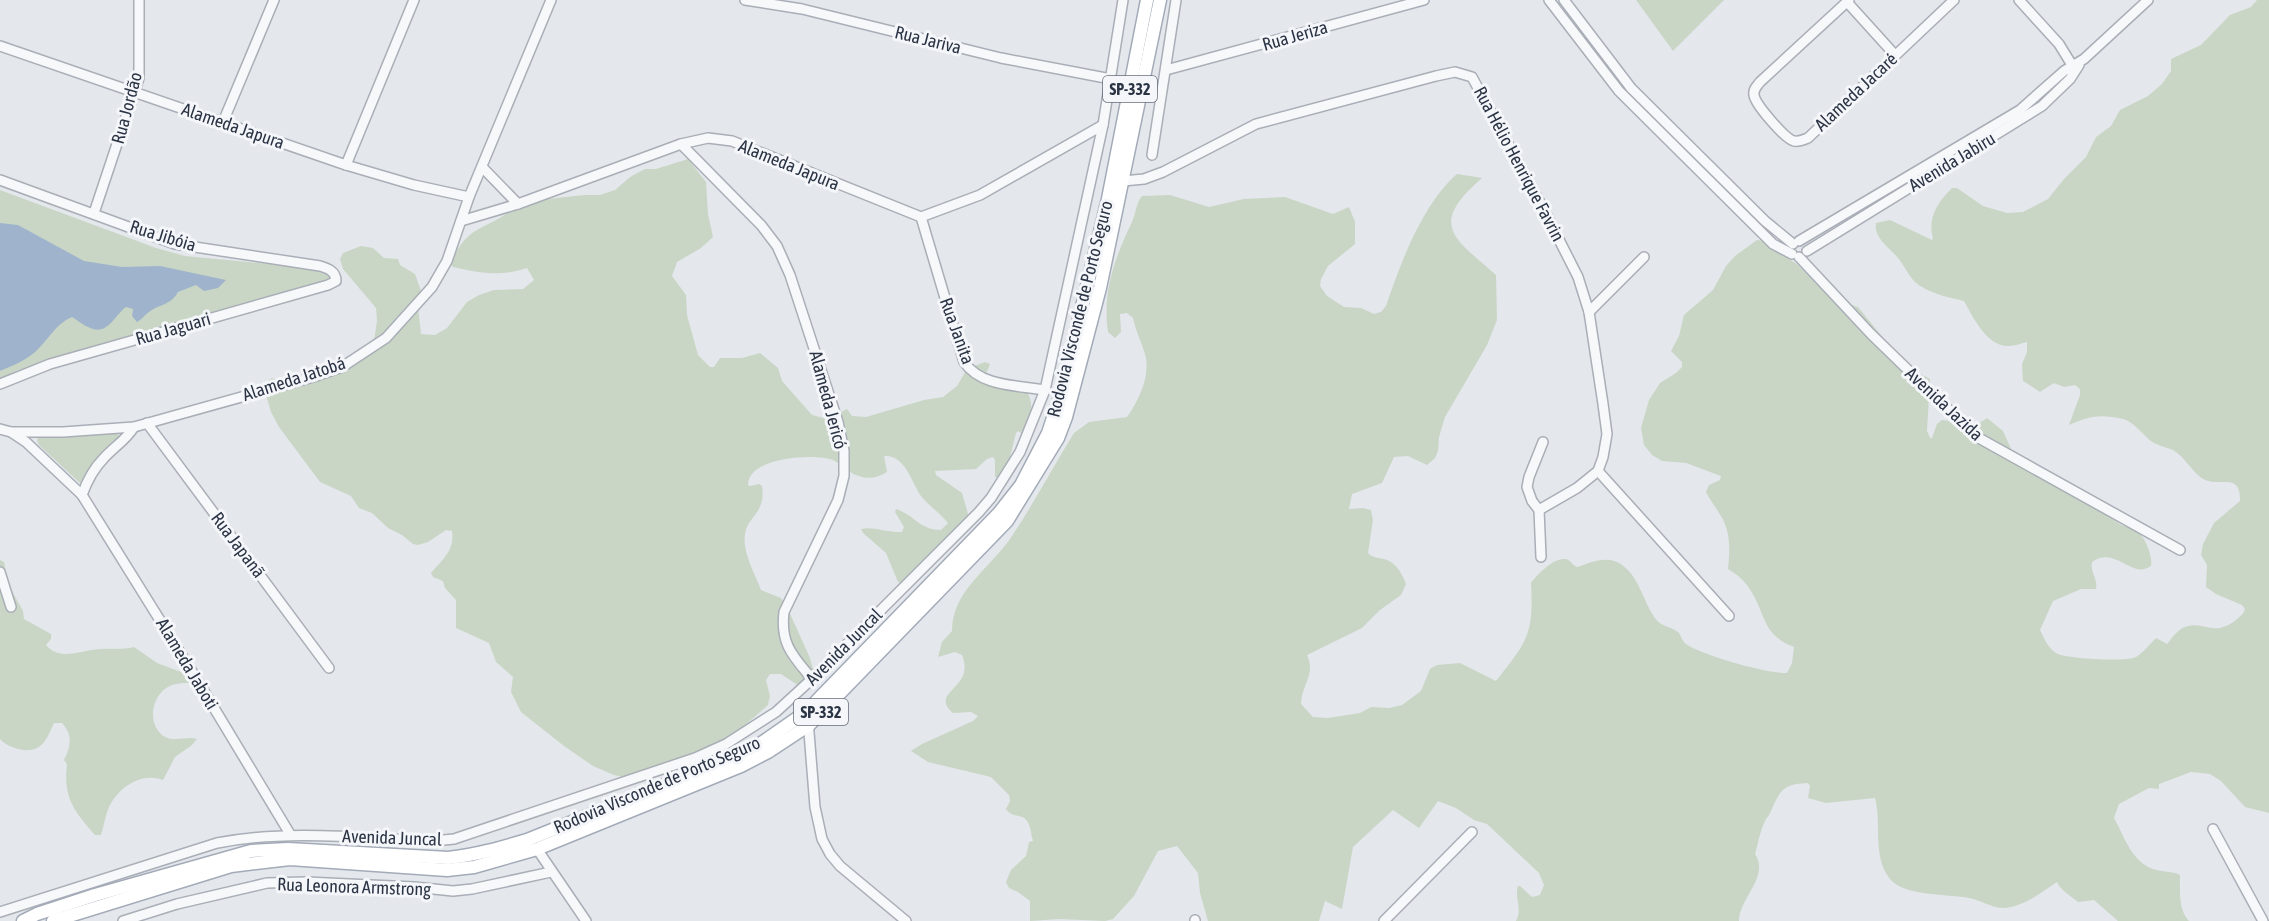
<svg xmlns="http://www.w3.org/2000/svg" width="2269" height="921" font-family="'Asap Condensed',sans-serif">
<rect width="100%" height="100%" fill="#e4e7ec"/>
<g fill="#c9d6c5">
<polygon points="1636,0 1724,0 1673,51"/>
<path d="M2257,0H2269V813L2245,807L2221,781L2210,774L2191,772L2159,784V789L2149,788L2119,804L2114,818C2124,836 2132,862 2153,869C2162,872 2173,871 2180,875C2180,890 2178,910 2189,921H2118L2094,900L2078,902C2070,895 2061,891 2057,882C2040,893 2025,906 2004,908C1991,908 1981,900 1969,898C1948,894 1903,896 1890,879C1872,856 1882,824 1875,798L1826,803L1808,798L1810,786L1808,783C1782,784 1780,791 1770,813C1769,816 1766,818 1765,821C1760,831 1758,844 1755,854C1770,877 1739,898 1739,921H1516C1523,907 1514,899 1518,886H1520L1532,897L1540,895L1544,885L1539,873L1487,824L1474,820L1456,808L1438,801L1419,828L1393,810L1353,847L1342,909L1325,901L1319,921H1208L1200,893L1198,873L1177,846L1158,851L1134,896L1113,919L1105,921L1059,919L1030,921V901L1018,892L1009,888L1006,882L1011,870L1026,856L1029,842L1033,841C1031,835 1031,826 1027,821C1022,813 1013,819 1006,809L1010,801L1009,795L991,777L928,762L911,751L922,744L973,721L978,716L971,712L953,713C928,691 976,689 962,655L955,652L938,657L942,642L952,631C952,590 991,568 1012,536C1034,503 1053,467 1074,433L1089,422L1127,417C1139,400 1151,375 1145,354C1141,341 1136,332 1133,318L1127,313L1120,314L1121,332L1115,338L1108,332C1102,291 1115,258 1132,222C1136,213 1136,203 1142,196L1170,195L1209,207L1244,199L1285,197L1333,214L1349,207L1355,222V244L1328,266L1321,279L1320,286L1327,296L1344,307L1361,308L1374,314L1381,312L1386,306C1401,262 1422,205 1457,174L1482,178C1428,225 1453,237 1496,275L1497,320L1487,345L1445,417L1439,437L1438,451L1435,458L1427,465L1408,456L1394,457L1382,483L1352,494L1349,509L1363,508L1371,510L1373,520L1368,553C1374,559 1379,557 1387,560C1396,563 1403,575 1406,584L1401,595L1380,610L1362,628L1307,655C1316,675 1302,683 1301,704L1313,717L1328,718L1360,713L1371,707L1389,708L1402,705L1421,691L1430,669L1437,665L1460,663L1496,681C1527,642 1534,634 1531,583C1538,574 1553,558 1565,559C1570,559 1572,565 1577,567C1589,563 1604,556 1617,562C1639,573 1642,600 1655,618C1661,627 1670,626 1678,632C1681,635 1682,641 1686,644C1701,655 1768,674 1787,673L1792,663L1794,647C1761,635 1766,612 1749,588C1743,579 1736,574 1728,569C1730,549 1731,530 1719,513C1715,506 1710,500 1706,492L1709,485L1720,480L1721,476L1686,463L1662,461L1652,455L1644,445L1641,428L1649,400L1660,383L1676,373L1682,367V362L1671,351L1679,336L1684,315L1713,290L1726,266L1735,256L1757,240L1763,241L1798,265L1827,294L1837,300L1858,307L1906,366L1930,379L1927,431L1930,438H1932L1937,424L1942,420C1963,421 1967,433 1987,418L2003,431L2013,453L2121,525C2127,527 2135,529 2139,533C2146,539 2153,558 2151,566C2132,580 2115,545 2092,562C2090,572 2098,579 2096,589H2081L2053,601L2040,630C2044,638 2048,648 2056,653C2065,659 2127,662 2136,657C2142,654 2150,644 2156,638L2167,644C2172,638 2178,629 2185,627C2204,620 2213,638 2236,620C2240,616 2243,615 2245,609L2242,605L2216,594L2206,587L2207,565L2201,555L2203,544L2214,523L2240,501C2241,471 2219,488 2203,479C2192,472 2185,457 2173,450C2166,447 2158,446 2151,441C2143,435 2133,421 2123,419C2100,414 2089,416 2069,425L2080,395V389L2075,385L2064,387L2054,383L2040,392L2023,381L2022,364L2027,352V342C2022,343 2015,346 2009,346C1987,347 1973,317 1964,301C1948,297 1927,293 1915,282C1908,275 1904,265 1898,258C1889,247 1874,239 1876,223L1890,220L1932,240L1933,238C1927,218 1938,202 1952,188H1957L1983,206L2007,213L2023,212L2048,199L2064,179L2086,157L2096,137L2111,126L2120,110L2148,96L2162,84L2171,71V59L2201,45L2230,15L2251,7Z"/>
<path d="M688,159L706,182L708,214L713,237L701,248L677,262L672,276L686,295L687,315L698,355L710,367H714L720,358H742L760,353L778,368L782,381L812,415L827,419L847,409L852,416L866,417L924,400L943,397L957,386L967,369L985,362L990,364L986,374L987,378C998,381 1011,382 1020,386C1037,394 1032,422 1022,434L1018,431L1016,433L1008,465L999,477H995V460L993,457L987,459L976,469L935,471L936,475L962,493L968,514L967,521L905,585L898,582L886,553L863,533L861,529C872,526 889,533 902,532L904,527L895,512L896,509C915,515 919,530 941,530L948,523C940,513 929,506 921,496C912,483 905,454 884,456L887,472C877,478 868,480 856,475C848,472 841,464 833,460C814,453 748,457 748,485L750,486L759,484L762,486C766,514 748,515 745,534C742,552 755,574 761,590L781,598L787,607L810,658L813,669L811,680L799,686L781,674H770L766,680L770,696L768,705L728,740L675,768L629,778L614,775L593,766L564,746L521,712L511,692L513,677L496,662L489,643L456,628V600L445,588L443,581L433,577L431,573C443,559 455,550 452,531L446,530L428,542L418,545L413,544L402,535L388,528L372,513L359,508L351,496L320,482L279,427L271,412L264,388L267,382L272,378L291,385L336,367L374,341L377,321L376,308L343,269L340,259L343,253L361,246L373,248L384,258L398,259L400,265L415,274L421,291L418,307L421,334L435,335L447,328L467,302L479,295L494,290L523,289L534,280L527,268C500,277 480,273 453,267L451,264C467,220 492,232 519,202L585,195H600L615,190L630,177L645,169H656Z"/>
<polygon points="0,190 156,248 185,256 324,269 331,276 330,281 212,317 34,365 15,371 0,381"/>
<polygon points="116,431 120,438 81,484 39,445 37,440 39,436"/>
<path d="M0,560L4,562L9,586L23,611L24,619L51,634V639L46,645C60,662 82,650 100,649C113,648 121,650 134,647L157,663L192,676L194,680L191,683C182,683 172,683 165,689C150,700 148,727 165,737C175,742 187,736 197,739L192,745L175,757L163,780C141,772 119,787 109,807C105,816 104,826 101,835H95C74,811 63,798 67,764L64,760C71,746 73,735 62,723H54C50,731 46,744 37,748C26,754 7,747 0,739Z"/>
</g>
<path fill="#9fb4cc" d="M0,223L18,225L84,261L122,267L160,266L226,280L218,288L204,291L196,285L178,292C170,306 161,303 149,312C144,315 143,319 137,322L132,316L133,309L126,307C116,314 108,334 93,329C86,327 78,321 72,317C55,324 48,341 34,353C24,361 12,366 0,371Z"/>
<g fill="none" stroke-linecap="round" stroke-linejoin="round">
<defs>
<g id="minor">
<polyline points="745,0 802,9 1001,58 1111,79"/>
<polyline points="1549,0 1619,91 1773,244 1792,254"/>
<polyline points="1564,0 1631,88 1765,221 1793,244"/>
<path d="M1849,0L1760,82C1757,86 1753,89 1754,95C1755,104 1785,139 1794,141C1799,142 1803,140 1808,138L1954,0"/>
<polyline points="2019,0 2059,44 2075,70"/>
<polyline points="1847,2 1895,55"/>
<polyline points="0,46 346,165 414,185 469,197"/>
<polyline points="1166,70 1424,0"/>
<polyline points="223,122 274,0"/>
<path d="M681,144L761,225L777,246L790,275L838,422L844,451V476L838,500L784,612C780,644 793,656 812,679"/>
<polyline points="1152,155 1176,0"/>
<polyline points="346,165 414,0"/>
<polyline points="482,167 518,204"/>
<path d="M0,180L175,244L320,266C327,268 336,271 336,281L328,285L50,364L0,384"/>
<polyline points="1123,181 1144,179 1163,172 1256,124 1436,76 1455,72 1472,77 1545,212 1578,277 1589,312 1603,404 1607,434 1603,457 1598,471 1577,488 1539,510"/>
<polyline points="94,213 139,78 139,0"/>
<path d="M921,217L964,362C981,387 1017,385 1045,390"/>
<polyline points="461,221 518,204 681,144 708,138 732,141 921,217 980,195 1103,125"/>
<polyline points="1799,241 2020,110 2064,71 2084,59 2148,0"/>
<polyline points="1807,251 2042,106 2070,79 2079,65"/>
<polyline points="1799,257 1871,334 1977,437 2180,550"/>
<polyline points="1589,312 1644,257"/>
<polyline points="147,423 329,668"/>
<polyline points="0,429 11,432 63,432 134,427 313,377 342,367 386,338 432,287 447,261 469,197 551,0"/>
<polyline points="11,432 26,442 82,495 199,683 290,834"/>
<polyline points="1598,471 1729,616"/>
<path d="M82,495C87,481 93,469 104,458C114,447 126,440 134,427"/>
<polyline points="1541,557 1539,510 1532,501 1527,487 1529,477 1543,442"/>
<polyline points="0,572 11,607"/>
<polyline points="808,720 815,807 822,839 830,854 840,866 906,921"/>
<polyline points="2213,829 2263,921"/>
<polyline points="537,849 586,921"/>
<path d="M0,912L217,843C289,829 361,838 433,841L454,839L695,758L726,744L776,712L812,679L979,512L991,498L1020,452L1045,390L1103,125L1123,0"/>
<polyline points="1195,920 1195,921"/>
<polyline points="123,921 177,904 267,883 306,882 414,887 453,891 472,889 551,872"/>
<polyline points="1384,921 1472,832"/>
</g>
<g id="major">
<path d="M23,921L37,914L95,895L251,851L288,849L448,858C476,855 500,848 527,840L734,757L760,744L806,712L999,513L1021,485L1048,433L1061,394L1108,199L1147,0"/>
<polyline points="53,921 231,866 290,859 447,870 474,867 537,849 741,766 768,752 809,725 1007,521 1058,438 1066,417 1100,288 1160,0"/>
</g>
</defs>
<use href="#minor" stroke="#a9aeb7" stroke-width="12"/>
<use href="#major" stroke="#a3abb8" stroke-width="15"/>
<use href="#minor" stroke="#f7f8fa" stroke-width="9"/>
<use href="#major" stroke="#fff" stroke-width="12"/>
</g>
<g text-anchor="middle" stroke-width="6" stroke-linejoin="round" paint-order="stroke">
<g fill="#f4f6f9" stroke="#676e7b" stroke-width="1.5">
<rect x="1103" y="76" width="54" height="26" rx="4.5"/>
<rect x="794" y="699" width="54" height="26" rx="4.5"/>
</g>
<g font-size="16" font-weight="bold" fill="#2b3445">
<text x="1130" y="95">SP-332</text>
<text x="821" y="718">SP-332</text>
</g>
<g font-size="18" fill="#2b3445" stroke="#f4f6f9">
<text transform="translate(1295 36) rotate(-16)" y="6">Rua Jeriza</text>
<text transform="translate(928 40) rotate(14)" y="6">Rua Jariva</text>
<text transform="translate(1856 92) rotate(-43)" y="6">Alameda Jacaré</text>
<text transform="translate(127 108) rotate(-75)" y="6">Rua Jordão</text>
<text transform="translate(233 126) rotate(19)" y="6">Alameda Japura</text>
<text transform="translate(1952 162) rotate(-31)" y="6">Avenida Jabiru</text>
<text transform="translate(1519 164) rotate(62)" y="6">Rua Hélio Henrique Favrin</text>
<text transform="translate(789 165) rotate(22)" y="6">Alameda Japura</text>
<text transform="translate(163 236) rotate(17)" y="6">Rua Jibóia</text>
<text transform="translate(1080 309) rotate(-76)" y="6">Rodovia Visconde de Porto Seguro</text>
<text transform="translate(173 329) rotate(-16)" y="6">Rua Jaguari</text>
<text transform="translate(957 331) rotate(70)" y="6">Rua Janita</text>
<text transform="translate(294 379) rotate(-18)" y="6">Alameda Jatobá</text>
<text transform="translate(828 400) rotate(75)" y="6">Alameda Jericó</text>
<text transform="translate(1944 404) rotate(43)" y="6">Avenida Jazida</text>
<text transform="translate(238 545) rotate(53)" y="6">Rua Japanã</text>
<text transform="translate(844 647) rotate(-45)" y="6">Avenida Juncal</text>
<text transform="translate(187 664) rotate(59)" y="6">Alameda Jaboti</text>
<text transform="translate(657 785) rotate(-23)" y="6">Rodovia Visconde de Porto Seguro</text>
<text transform="translate(392 838) rotate(2)" y="6">Avenida Juncal</text>
<text transform="translate(354 887) rotate(2)" y="6">Rua Leonora Armstrong</text>
</g>
</g>
</svg>
